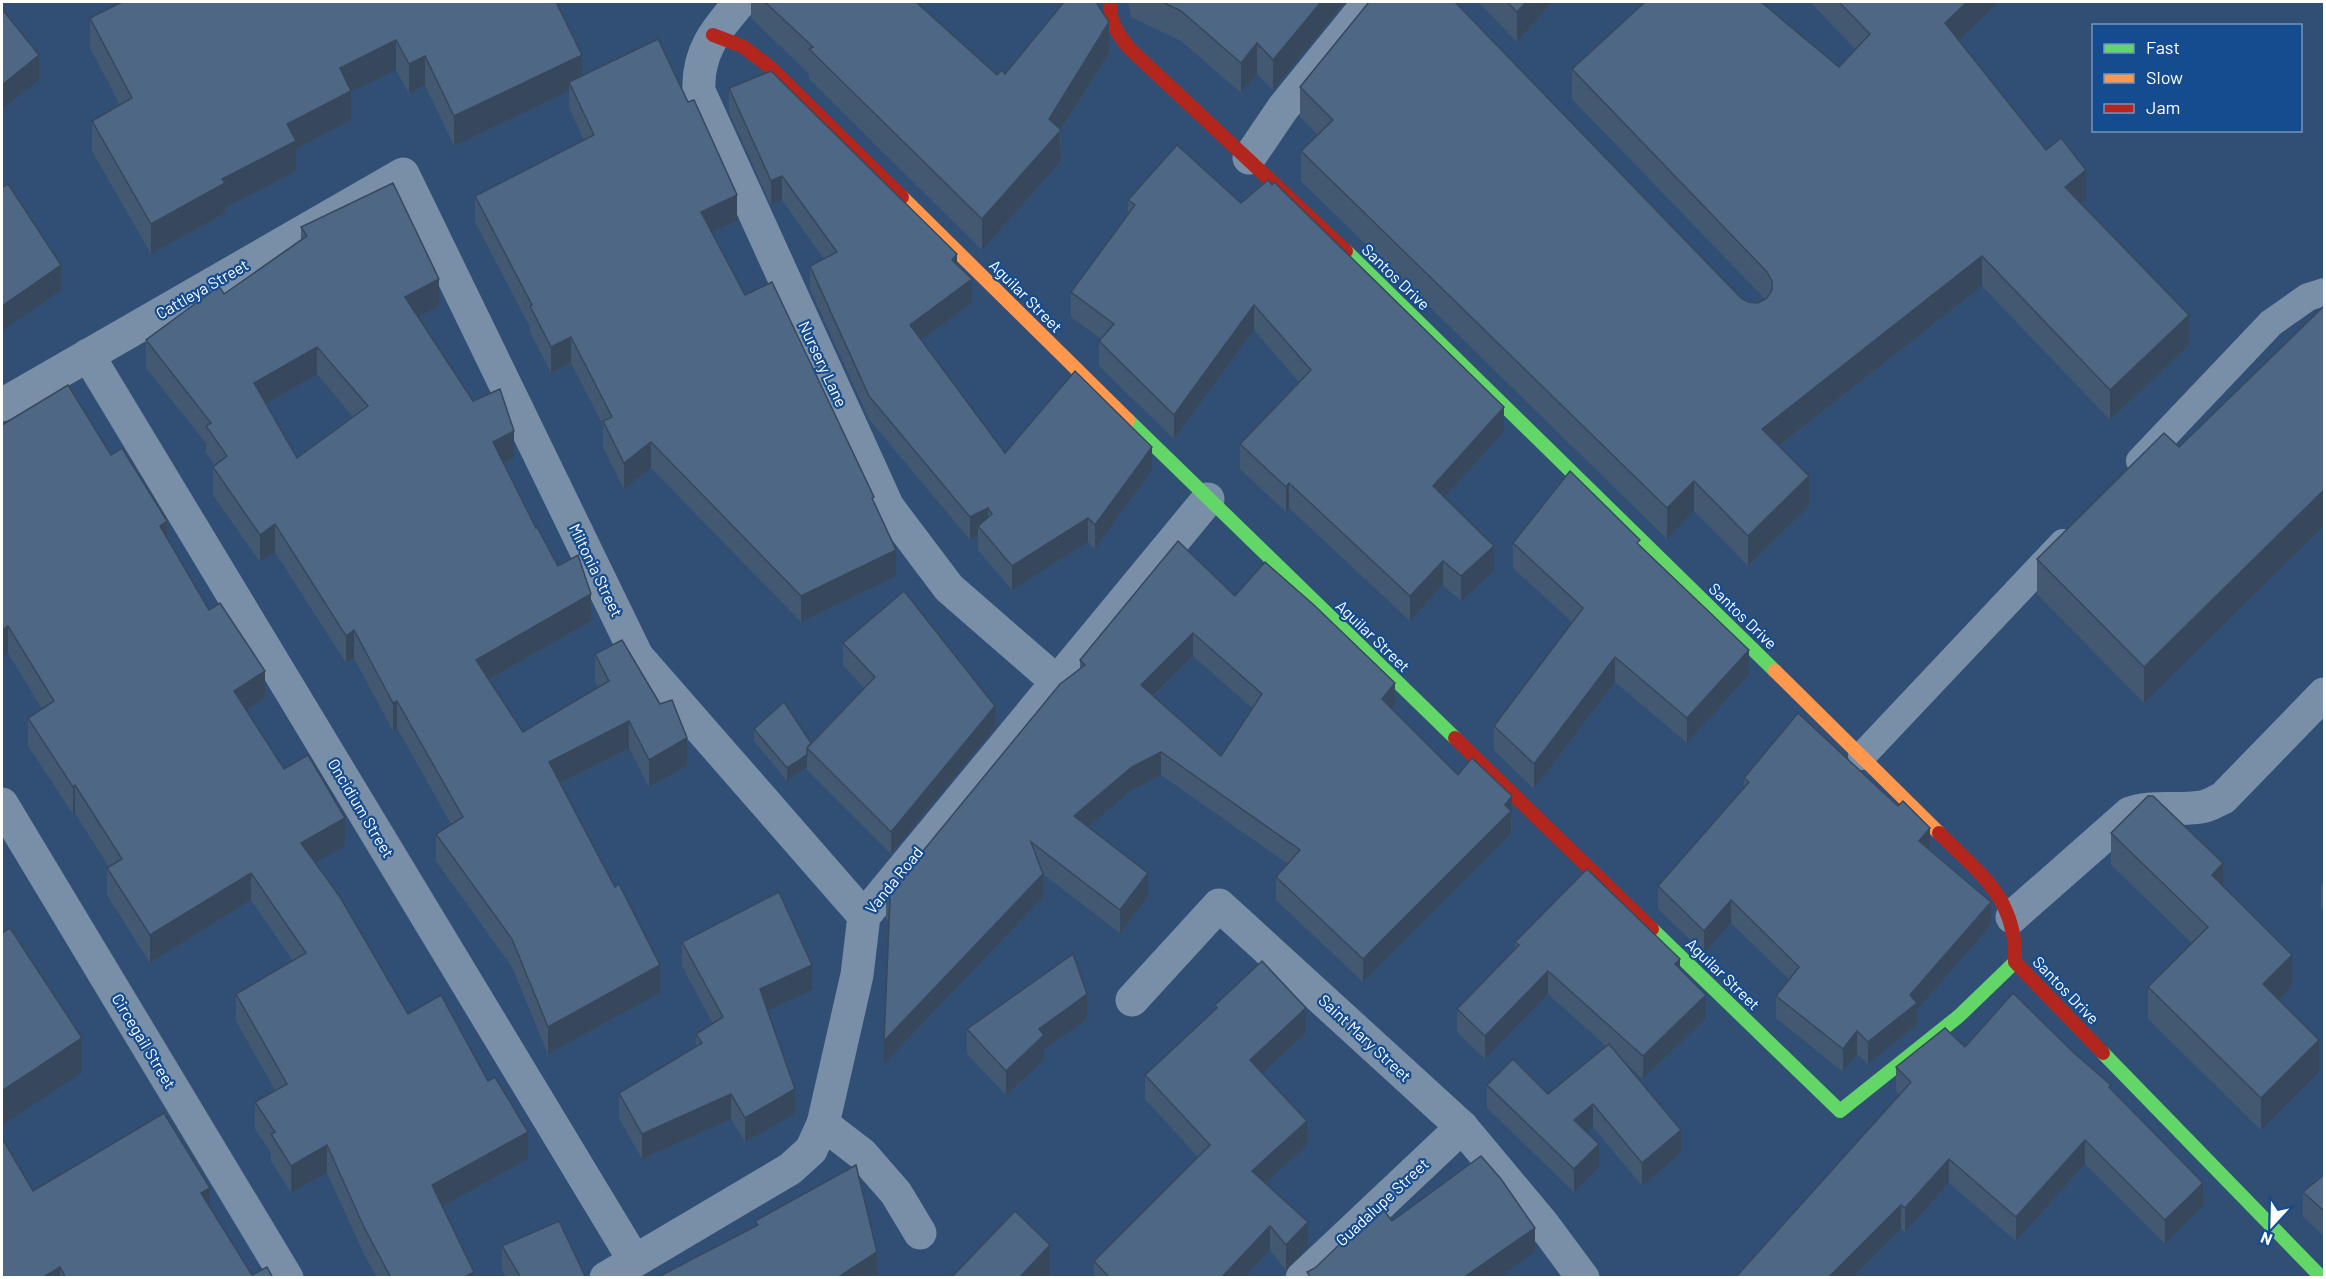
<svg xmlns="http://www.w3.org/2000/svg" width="2326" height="1279" font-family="Barlow,sans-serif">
<rect width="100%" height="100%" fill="#314f74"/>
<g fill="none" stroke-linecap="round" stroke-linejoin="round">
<g stroke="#788fa7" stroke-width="28">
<polyline points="2140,461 2271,323 2308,297 2324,292"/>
<polyline points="1862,756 2063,543"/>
</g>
<g stroke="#788fa7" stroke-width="33">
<path d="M740,2C716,30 697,52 699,91L888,507L949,588L1057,682"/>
<polyline points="1249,158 1283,108 1369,2"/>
<polyline points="88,355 634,1260"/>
<polyline points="2,405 403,174 637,656 864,916"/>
<polyline points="2,804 287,1278"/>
<path d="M2012,917L2130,813C2153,805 2177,811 2201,807C2209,806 2216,801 2223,798L2324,694"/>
<polyline points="1132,1000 1219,905 1462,1127 1543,1224 1583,1278"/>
<polyline points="823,1124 862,1154 896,1193 920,1233"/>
<polyline points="606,1278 790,1169 811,1150 823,1124 857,975 864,916 1208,499"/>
<polyline points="1302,1278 1462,1127"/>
</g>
<g stroke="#63d668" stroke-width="14">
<polyline points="1346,251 1775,671"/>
<polyline points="1128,420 1455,738"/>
<polyline points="1652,929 1840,1111 1959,1016 2015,962"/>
<polyline points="2103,1053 2322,1278"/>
</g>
<g stroke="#ff974d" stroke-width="14">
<polyline points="902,197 1128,420"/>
<polyline points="1775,671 1939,833"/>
</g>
<g stroke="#b3261e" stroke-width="14">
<path d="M1110,2C1109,21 1118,35 1130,49L1346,251"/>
<polyline points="713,35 742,46 770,67 902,197"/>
<polyline points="1455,738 1652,929"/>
<path d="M1939,833C1980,874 2017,898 2015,962L2103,1053"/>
</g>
</g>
<g fill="#435972" fill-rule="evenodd">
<polygon points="556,2 582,76 737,221 712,233 745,295 874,502 896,576 801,622 651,468 624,489 603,447 603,425 571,363 551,373 530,332 530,327 475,222 475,196 584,140 569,108 569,91 454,146 425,85 409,94 396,70 351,92 351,120 296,149 296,171 225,208 225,213 151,254 92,151 92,121 120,105 90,48 90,18"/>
<polygon points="751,2 833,2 997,75 1109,53 1061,130 1061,161 982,250 809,79 809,74 751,18"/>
<polygon points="1128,2 1345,2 1273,90 1257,74 1241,93 1181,41 1131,17"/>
<polygon points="1478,2 1552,2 1517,42"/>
<polygon points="1810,2 1999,2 1958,40 2086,200 2082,204 2189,345 2110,420 1982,286 1779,446 1809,506 1748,566 1694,511 1667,539 1301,181 1301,151 1317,134 1300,117 1300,87 1741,298 1748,302 1758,303 1765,299 1572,99 1572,69 1839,67 1856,50"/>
<polygon points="729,88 957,265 972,303 921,340 1005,453 1152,470 1095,549 1088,542 1012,590 978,550 978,536 970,540 869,419 810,289 810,266 824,259 782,200 771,205 729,112"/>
<polygon points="1272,185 1504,432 1445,497 1494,571 1461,601 1443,585 1410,621 1289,508 1286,512 1240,469 1240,444 1299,382 1254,330 1174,439 1099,366 1099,341 1101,339 1071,317 1071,292 1128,215 1128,200 1241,203"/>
<path d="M301,227L439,306L418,318L473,401L514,458L504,464L536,528L591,621L489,680L523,732L598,687L595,682V654L687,766L649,787L629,748L560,784L660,993L548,1054L512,967L436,861V834L451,824L397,728L393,731L354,658L346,663L275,552L260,562L213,495V467L215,466L206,453V443L146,368V340L224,294L301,239ZM317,374L353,417L297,458L266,404Z"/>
<polygon points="2325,305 2325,525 2144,703 2037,594 2037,559 2179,447"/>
<polygon points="2,425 111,455 167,538 209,610 265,698 246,711 284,769 345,846 315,862 408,1014 528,1159 442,1206 474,1278 377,1278 364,1254 327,1173 291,1193 271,1161 271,1153 255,1129 255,1102 275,1090 236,1021 236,994 293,961 251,900 150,963 107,895 107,868 109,867 75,813 73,814 28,746 28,718 42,709 8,653"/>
<polygon points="1513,543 1640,546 1749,675 1687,743 1615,682 1534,789 1494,750 1494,726 1572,622 1513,568"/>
<path d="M1235,596L1395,706L1393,709L1458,775L1512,819L1511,834L1363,982L1276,900V877L1288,864L1161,775L1132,790L1088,827L1148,896L1120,933L1043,874V897L884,1064L889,921L886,919V896L1080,668V660ZM1193,656L1253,709L1221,756L1154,696Z"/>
<polygon points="843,643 995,728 891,854 807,770 807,767 787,781 754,741 754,729 811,743 864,688 843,665"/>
<polygon points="1744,778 1930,851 1991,925 1917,1010 1917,1025 1868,1064 1857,1054 1843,1072 1776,1018 1776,996 1789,979 1731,923 1704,953 1658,909 1658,886 1744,787"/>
<polygon points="2111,833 2223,887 2292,987 2279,1000 2319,1072 2261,1130 2148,1019 2148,987 2192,943 2111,865"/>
<polygon points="2325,882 2325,911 2321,908 2321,885"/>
<polygon points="682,942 812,990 768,1010 795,1114 745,1142 731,1119 642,1159 619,1118 619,1093 696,1047 696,1034 713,1024 682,966"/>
<polygon points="1515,942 1680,968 1706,1018 1643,1079 1624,1062 1681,1153 1642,1186 1593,1127 1587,1132 1599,1167 1574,1192 1487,1108 1487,1085 1548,1094 1606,1046 1548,994 1485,1059 1457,1032 1457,1009 1515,949"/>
<polygon points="1215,1005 1306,1033 1262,1073 1307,1145 1266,1183 1308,1247 1286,1270 1270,1250 1244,1278 1094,1278 1094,1261 1198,1157 1145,1099 1145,1075 1215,1010"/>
<polygon points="1087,1019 1044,1050 1044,1060 1006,1095 967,1054 967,1029"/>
<polygon points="1965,1047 2074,1053 2111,1089 2203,1206 2165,1244 2085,1164 2016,1241 1949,1183 1905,1232 1901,1229 1852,1278 1735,1278 1900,1095 1896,1091 1896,1067"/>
<polygon points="2325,1174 2325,1237 2303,1217 2303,1192"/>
<polygon points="33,1191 210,1207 252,1275 273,1278 2,1278"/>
<polygon points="502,1246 586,1278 507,1278 502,1270"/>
</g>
<g fill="#37485c">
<polygon points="1321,2 1345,2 1273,90 1273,60"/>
<polygon points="1526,2 1552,2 1517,42 1517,12"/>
<polygon points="1967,2 1999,2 1945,53 1945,23"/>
<polygon points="1109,22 1109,53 1060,131 1061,161 982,250 982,219 1049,119"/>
<polygon points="396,40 396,70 351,92 351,120 296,149 296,171 225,208 225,213 151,254 151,224 222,179 340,68"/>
<polygon points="1257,43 1257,74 1241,93 1241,63"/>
<polygon points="39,55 39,80 2,109 2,85"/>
<polygon points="582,55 582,84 569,82 569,91 454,146 454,116"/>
<polygon points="425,56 425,85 409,94 409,64"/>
<polygon points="2086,170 2086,200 2065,217 2065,187"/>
<polygon points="782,176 782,200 771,205 771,181"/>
<polygon points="737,195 737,221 701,238 701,212"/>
<polygon points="957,254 957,278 952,260"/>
<polygon points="1982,256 1982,286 1762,459 1762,429"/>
<polygon points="61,265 61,290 2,331 2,306"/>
<polygon points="439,279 439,306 405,325 405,297"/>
<polygon points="972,279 972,303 910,348 910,325"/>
<polygon points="1254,305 1254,330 1174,439 1174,415"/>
<polygon points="2189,315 2189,345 2110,420 2110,390"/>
<polygon points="571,337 571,363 551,373 551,347"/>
<polygon points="317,347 317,374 254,411 254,383"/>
<polygon points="1504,407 1504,432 1433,510 1433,486"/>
<polygon points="514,431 514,458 493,469 493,442"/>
<polygon points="651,442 651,468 624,489 624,463"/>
<polygon points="1152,447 1152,470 1095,549 1095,525"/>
<polygon points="1809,476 1809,506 1748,566 1748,536"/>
<polygon points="1694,481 1694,511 1667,539 1667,508"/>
<polygon points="1289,483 1289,508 1286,512 1286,487"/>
<polygon points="2325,489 2325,525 2144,703 2144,667"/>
<polygon points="988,508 988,532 978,526 978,536 970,540 970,517"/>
<polygon points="1088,518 1088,542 1012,590 1012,566"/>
<polygon points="167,521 167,549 160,526"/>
<polygon points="275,524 275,552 260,562 260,535"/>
<polygon points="1494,546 1494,571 1461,601 1461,576"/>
<polygon points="896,550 896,576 801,622 801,596"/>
<polygon points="1443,561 1443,585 1410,621 1410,596"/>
<polygon points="591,594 591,621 476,687 476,660"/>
<polygon points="8,626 8,653 2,657 2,630"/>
<polygon points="354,630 354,658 346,663 346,636"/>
<polygon points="1193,633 1193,656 1141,708 1141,685"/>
<polygon points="1749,650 1749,675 1687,743 1687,718"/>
<polygon points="1615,657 1615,682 1534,789 1534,764"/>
<polygon points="265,671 265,698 234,719 234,691"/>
<polygon points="1395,683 1395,706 1382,722 1382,699"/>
<polygon points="397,701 397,728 393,731 393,703"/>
<polygon points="995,706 995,728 891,854 891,832"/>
<polygon points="629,721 629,748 549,789 549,762"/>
<polygon points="687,738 687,766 649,787 649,760"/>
<polygon points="1161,752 1161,775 1132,790 1074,839 1074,816 1132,767"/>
<polygon points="807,755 807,767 787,781 787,768"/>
<polygon points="75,785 75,813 73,814 73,787"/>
<polygon points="1512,796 1511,834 1363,982 1363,959 1505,805"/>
<polygon points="345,818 345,846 301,871 301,843"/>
<polygon points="1930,828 1930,851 1919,841"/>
<polygon points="2223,863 2223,895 2212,875"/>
<polygon points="251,873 251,900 150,963 150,935"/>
<polygon points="1148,873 1148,896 1120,933 1120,910"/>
<polygon points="1043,874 1043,897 884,1064 884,1041"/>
<polygon points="1731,900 1731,923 1704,953 1704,931"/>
<polygon points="1991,902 1991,925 1917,1010 1917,1025 1868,1064 1868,1042 1910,995"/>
<polygon points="2292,955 2292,987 2263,1016 2263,984"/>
<polygon points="1680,959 1680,982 1675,964"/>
<polygon points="660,965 660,993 548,1054 548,1027"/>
<polygon points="812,965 812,990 760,1014 760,989"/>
<polygon points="1548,971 1548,994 1485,1059 1485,1036"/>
<polygon points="1087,994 1087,1019 1044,1050 1044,1060 1006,1095 1006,1071 1039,1029"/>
<polygon points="1706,995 1706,1018 1643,1079 1643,1056"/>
<polygon points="1306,1008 1306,1033 1250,1084 1250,1060"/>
<polygon points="1857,1031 1857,1054 1843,1072 1843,1049"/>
<polygon points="82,1038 82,1073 2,1125 2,1091"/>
<polygon points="2319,1040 2319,1072 2261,1130 2261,1098"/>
<polygon points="795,1089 795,1114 745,1142 745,1118"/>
<polygon points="731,1094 731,1119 642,1159 642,1134"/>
<polygon points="1593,1104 1593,1127 1574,1143 1574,1120"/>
<polygon points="1307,1121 1307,1145 1252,1196 1252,1171"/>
<polygon points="1681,1130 1681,1153 1642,1186 1642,1163"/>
<polygon points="528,1132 528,1159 432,1212 432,1185"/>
<polygon points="2085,1140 2085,1164 2016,1241 2016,1217"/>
<polygon points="1599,1144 1599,1167 1574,1192 1574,1169"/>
<polygon points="327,1145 327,1173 291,1193 291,1166"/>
<polygon points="1949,1159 1949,1183 1905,1232 1905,1208"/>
<polygon points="2203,1183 2203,1206 2165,1244 2165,1220"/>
<polygon points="210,1188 210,1223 201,1193"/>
<polygon points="1901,1205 1901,1229 1852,1278 1828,1278"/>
<polygon points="1308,1222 1308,1247 1286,1270 1286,1245"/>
<polygon points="1270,1226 1270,1250 1244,1278 1221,1278"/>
<polygon points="1535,1228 1535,1252 1498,1278 1463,1278"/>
<polygon points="1050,1245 1050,1278 1019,1278"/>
<polygon points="877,1252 877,1276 875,1278 837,1278"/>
<polygon points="60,1267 60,1278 42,1278"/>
<polygon points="474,1272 474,1278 463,1278"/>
</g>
<g fill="#4e6784" stroke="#37485c" stroke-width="1.5" fill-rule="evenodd">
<polygon points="122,2 556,2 582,55 454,116 425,56 409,64 396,40 340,68 351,91 287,124 296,141 222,179 225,183 151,224 92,121 132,98 90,18"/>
<polygon points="765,2 916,2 997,75 1002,70 1005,74 1064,2 1096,2 1109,22 1049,119 1061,130 982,219 809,49 813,47"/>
<polygon points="1162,2 1321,2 1273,60 1257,43 1241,63 1181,11"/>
<polygon points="1369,2 1455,2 1741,298 1748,302 1758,303 1767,298 1772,290 1772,281 1767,272 1572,69 1645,2 1761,2 1839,67 1870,34 1839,2 1967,2 1945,23 2046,150 2061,138 2086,170 2065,187 2189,315 2110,390 1982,256 1762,429 1809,476 1748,536 1694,481 1667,508 1301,151 1333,120 1300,87"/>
<polygon points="1507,2 1526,2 1517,12"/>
<polygon points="2,9 39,55 2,85"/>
<polygon points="658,39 688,102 694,100 737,195 701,212 745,295 772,282 874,497 872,498 896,550 801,596 651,442 624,463 603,421 612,417 571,337 551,347 530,306 532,305 475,196 594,135 569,82"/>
<polygon points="771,71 957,254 952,260 972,279 910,325 1005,453 1075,371 1152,447 1095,525 1088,518 1012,566 978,526 992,514 988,508 970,517 869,396 810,266 837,252 782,176 771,181 729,88"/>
<polygon points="1177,145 1241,203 1268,180 1272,185 1274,182 1504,407 1433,486 1494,546 1461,576 1443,561 1410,596 1289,483 1286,487 1240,444 1311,370 1254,305 1174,415 1099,341 1114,324 1071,292 1135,205 1128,200"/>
<path d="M393,183L439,279L405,297L473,401L500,389L514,431L493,442L536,528L537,527L558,566L578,555L591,594L476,660L523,732L609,681L595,654L622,640L660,704L672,700L687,738L649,760L629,721L549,762L615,887L619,884L660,965L548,1027L512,939L436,834L463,817L397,701L393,703L354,630L346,636L275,524L260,535L213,467L227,456L206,426L211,423L146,340L219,286L224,294L307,236L301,227ZM317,347L368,406L297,458L254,383Z"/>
<polygon points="8,184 61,265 2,306 2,188"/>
<polygon points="2325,305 2325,489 2144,667 2037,559 2164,433 2179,447"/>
<polygon points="68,385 111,455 122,448 167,521 160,526 209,610 220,603 265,671 234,691 284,769 308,755 345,818 301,843 340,897 408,1014 441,995 488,1081 495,1077 528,1132 432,1185 474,1272 463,1278 391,1278 364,1227 327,1145 291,1166 271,1134 275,1132 255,1102 287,1084 236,994 306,953 251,873 150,935 107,868 122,859 75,785 73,787 28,718 54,701 8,626 2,630 2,425"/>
<polygon points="1570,471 1640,540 1637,543 1749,650 1687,718 1615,657 1534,764 1494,726 1583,608 1513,543"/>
<path d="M1178,541L1235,596L1265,562L1314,605L1395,683L1382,699L1458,775L1472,758L1512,796L1505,805L1511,811L1363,959L1276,877L1300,850L1161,752L1132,767L1074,816L1148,873L1120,910L1031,842L1043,874L884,1041L890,899L886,896L1060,684L1085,665L1080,660ZM1193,633L1262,694L1221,756L1141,685Z"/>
<polygon points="904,591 995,706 891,832 807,748 875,677 843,643"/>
<polygon points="784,702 811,743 807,748 807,755 787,768 754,729"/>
<polygon points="1798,713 1898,806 1903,801 1930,828 1919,841 1991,902 1910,995 1917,1003 1868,1042 1857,1031 1843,1049 1776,996 1799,967 1731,900 1704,931 1658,886 1749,782 1744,778"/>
<polygon points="2148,796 2153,796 2223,863 2212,875 2292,955 2263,984 2319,1040 2261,1098 2148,987 2208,927 2111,833"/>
<polygon points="1587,869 1680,959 1675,964 1706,995 1643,1056 1548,971 1485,1036 1457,1009 1519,945 1515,942"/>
<polygon points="779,892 812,965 760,989 795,1089 745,1118 731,1094 642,1134 619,1093 702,1043 696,1034 723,1017 682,942"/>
<polygon points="10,928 82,1038 2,1091 2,933"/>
<polygon points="1073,954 1087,994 1039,1029 1044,1035 1006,1071 967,1029"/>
<polygon points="1262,961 1306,1008 1250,1060 1307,1121 1252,1171 1308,1222 1286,1245 1270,1226 1221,1278 1110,1278 1094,1261 1210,1145 1145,1075 1217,1008 1215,1005"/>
<polygon points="2013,993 2074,1053 2111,1085 2109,1087 2203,1183 2165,1220 2085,1140 2016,1217 1949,1159 1905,1208 1901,1205 1828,1278 1735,1278 1911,1082 1896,1067 1945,1028 1965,1047"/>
<polygon points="1609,1044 1681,1130 1642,1163 1593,1104 1574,1120 1599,1144 1574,1169 1487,1085 1513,1059 1548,1094"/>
<polygon points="164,1113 210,1188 201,1193 252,1275 267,1267 273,1278 66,1278 60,1267 42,1278 2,1278 2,1138 33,1191"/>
<polygon points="1481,1156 1501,1179 1535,1228 1463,1278 1311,1278 1307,1272 1315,1268 1367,1218 1382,1208 1392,1221"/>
<polygon points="856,1165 877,1252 837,1278 656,1278 758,1225 755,1221"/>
<polygon points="2325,1174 2325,1212 2303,1192"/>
<polygon points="1015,1211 1050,1245 1019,1278 951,1278"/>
<polygon points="559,1221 586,1278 521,1278 502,1246"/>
</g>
<g text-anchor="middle" stroke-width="4.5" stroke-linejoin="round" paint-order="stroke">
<g font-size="16" fill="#fff" stroke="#154c90">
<text transform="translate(1396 277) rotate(44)" y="6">Santos Drive</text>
<text transform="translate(202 289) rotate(-30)" y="6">Cattleya Street</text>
<text transform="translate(1026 296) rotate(45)" y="6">Aguilar Street</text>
<text transform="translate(823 364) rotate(65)" y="6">Nursery Lane</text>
<text transform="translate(596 570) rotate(64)" y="6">Miltonia Street</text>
<text transform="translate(1743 616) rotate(44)" y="6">Santos Drive</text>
<text transform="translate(1373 636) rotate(44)" y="6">Aguilar Street</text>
<text transform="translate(361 808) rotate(59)" y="6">Oncidium Street</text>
<text transform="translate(894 880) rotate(-51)" y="6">Vanda Road</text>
<text transform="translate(1723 974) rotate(44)" y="6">Aguilar Street</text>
<text transform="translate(2066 990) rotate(46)" y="6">Santos Drive</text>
<text transform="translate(1365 1038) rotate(43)" y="6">Saint Mary Street</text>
<text transform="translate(144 1041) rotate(59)" y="6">Circegail Street</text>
<text transform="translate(1382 1202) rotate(-43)" y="6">Guadalupe Street</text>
</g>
</g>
<rect width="2326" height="1279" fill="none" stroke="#ffffff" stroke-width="6"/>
<rect x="2092" y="24" width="210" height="108" fill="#154c90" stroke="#7394bc" stroke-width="1.5"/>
<rect x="2104" y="44" width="30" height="9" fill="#63d668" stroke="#7394bc" stroke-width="1.5"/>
<text x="2146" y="54" font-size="18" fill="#ffffff">Fast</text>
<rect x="2104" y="74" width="30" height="9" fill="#ff974d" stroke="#7394bc" stroke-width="1.5"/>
<text x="2146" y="84" font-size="18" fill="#ffffff">Slow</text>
<rect x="2104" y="104" width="30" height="9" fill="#b3261e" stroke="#7394bc" stroke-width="1.5"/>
<text x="2146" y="114" font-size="18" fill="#ffffff">Jam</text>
<g transform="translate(2272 1225) rotate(202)" stroke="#154c90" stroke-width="4.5" paint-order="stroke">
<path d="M0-4.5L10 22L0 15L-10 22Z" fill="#ffffff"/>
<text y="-9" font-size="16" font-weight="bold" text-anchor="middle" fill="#ffffff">N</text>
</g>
</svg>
